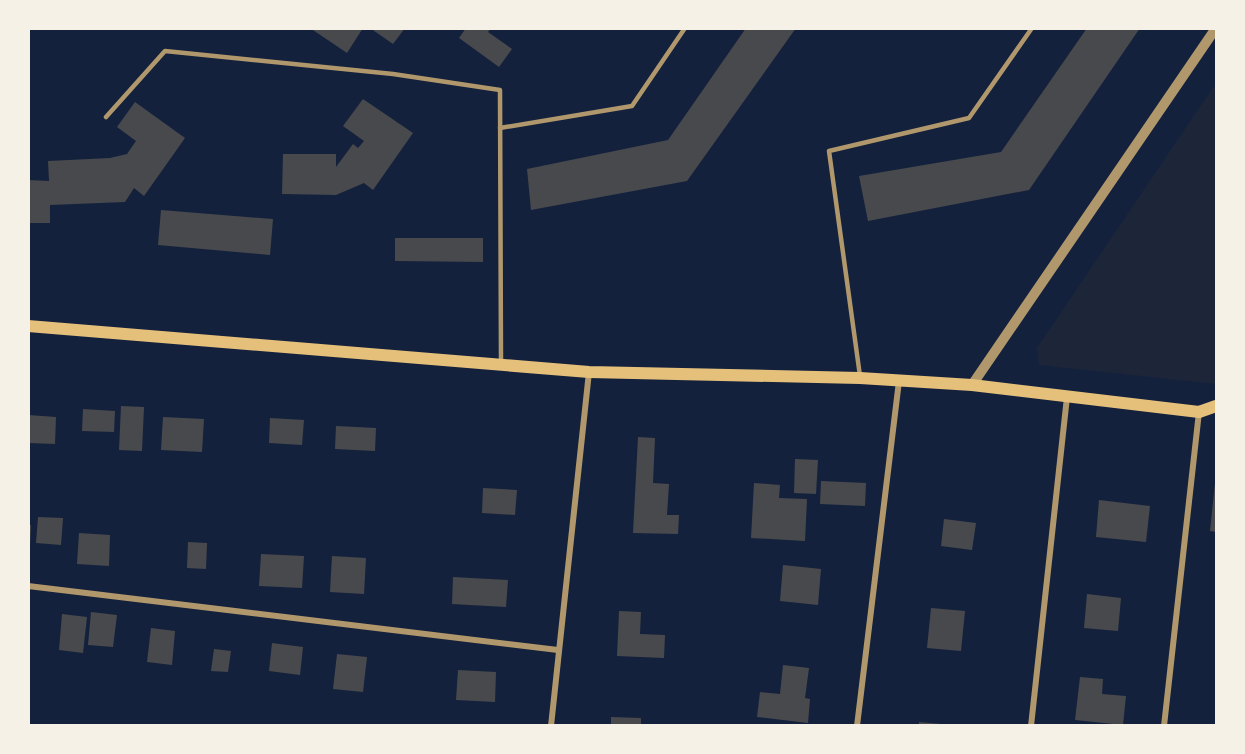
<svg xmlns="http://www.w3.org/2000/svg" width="1245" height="754" font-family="Manrope,sans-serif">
<rect width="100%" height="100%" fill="#14213d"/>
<polygon fill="#1d2539" points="1216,83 1216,384 1039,365 1037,348"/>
<g fill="#48494c">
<polygon points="310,28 363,28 347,53"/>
<polygon points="370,28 405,28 393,44"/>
<polygon points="466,28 491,28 488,32 512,49 499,67 459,38"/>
<polygon points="746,28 796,28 687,181 531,210 527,169 668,140"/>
<polygon points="1087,28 1140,28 1029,190 868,221 859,176 1001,152"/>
<polygon points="363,99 413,133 373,190 364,183 336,195 282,194 283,154 336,154 336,167 353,144 358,148 364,141 343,126"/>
<polygon points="135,102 185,138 144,196 134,188 125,202 50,205 50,223 28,223 28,180 49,181 48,161 110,158 127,154 136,141 117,127"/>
<polygon points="161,210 273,219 270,255 158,245"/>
<polygon points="395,238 483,238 483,262 395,261"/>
<polygon points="121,406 144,407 142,451 119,450"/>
<polygon points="83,409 115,411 114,432 82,431"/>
<polygon points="28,415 56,417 55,444 28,443"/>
<polygon points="163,417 204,419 202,452 161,450"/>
<polygon points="270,418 304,420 302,445 269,443"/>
<polygon points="336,426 376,428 375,451 335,449"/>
<polygon points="638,437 655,438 653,483 669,484 667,515 679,515 678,534 633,533"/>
<polygon points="795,459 818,460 816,494 794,493"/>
<polygon points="821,481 866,483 865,506 820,504"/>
<polygon points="754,483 780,485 779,498 807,499 805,541 751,538"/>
<polygon points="1215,483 1216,483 1216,532 1210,531"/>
<polygon points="483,488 517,490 515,515 482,513"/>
<polygon points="1099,500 1150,506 1146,542 1096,537"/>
<polygon points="38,517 63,518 61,545 36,543"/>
<polygon points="944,519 976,523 972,550 941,546"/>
<polygon points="28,525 31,525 30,546 28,546"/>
<polygon points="79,533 110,535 109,566 77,564"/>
<polygon points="188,542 207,543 206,569 187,568"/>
<polygon points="261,554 304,556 302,588 259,586"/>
<polygon points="332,556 366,558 364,594 330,592"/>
<polygon points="783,565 821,569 818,605 780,601"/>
<polygon points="453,577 508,580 506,607 452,604"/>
<polygon points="1087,594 1121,598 1118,631 1084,628"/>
<polygon points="931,608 965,611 961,651 927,648"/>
<polygon points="619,611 641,612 640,634 665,635 664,658 617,656"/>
<polygon points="91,612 117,615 113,647 88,645"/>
<polygon points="62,614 87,617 83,653 59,650"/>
<polygon points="151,628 175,631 172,665 147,662"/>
<polygon points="272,643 303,647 300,675 269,671"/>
<polygon points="214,649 231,651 228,672 211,671"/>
<polygon points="337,654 367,657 363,692 333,689"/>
<polygon points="783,665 809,668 805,698 810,699 808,723 757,717 760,692 780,694"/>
<polygon points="458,670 496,672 495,702 456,700"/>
<polygon points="1080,677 1103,679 1102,694 1126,696 1123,725 1075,720"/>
<polygon points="611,717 641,718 641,726 611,726"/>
<polygon points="919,722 941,724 941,726 919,726"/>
</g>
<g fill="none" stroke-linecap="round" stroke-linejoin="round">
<g stroke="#b1986c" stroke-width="4.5">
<polyline points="106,117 165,51 393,74 500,90 501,362"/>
<polyline points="500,128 632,106 685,28"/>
<polyline points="860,376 829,151 969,118 1032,28"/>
</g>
<g stroke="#b1986c" stroke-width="6">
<polyline points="28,586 558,650"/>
<polyline points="551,726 589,372"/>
<polyline points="857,726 899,381"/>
<polyline points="1031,726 1067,397"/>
<polyline points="1164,726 1199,412"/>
</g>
<polyline stroke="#b1986c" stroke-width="10" points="972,385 1216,28"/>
<polyline stroke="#e5c07b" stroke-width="12" points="28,326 589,372 860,378 972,385 1199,412 1216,406"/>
</g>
<rect width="1245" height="754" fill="none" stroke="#f6f1e7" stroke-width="60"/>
</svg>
